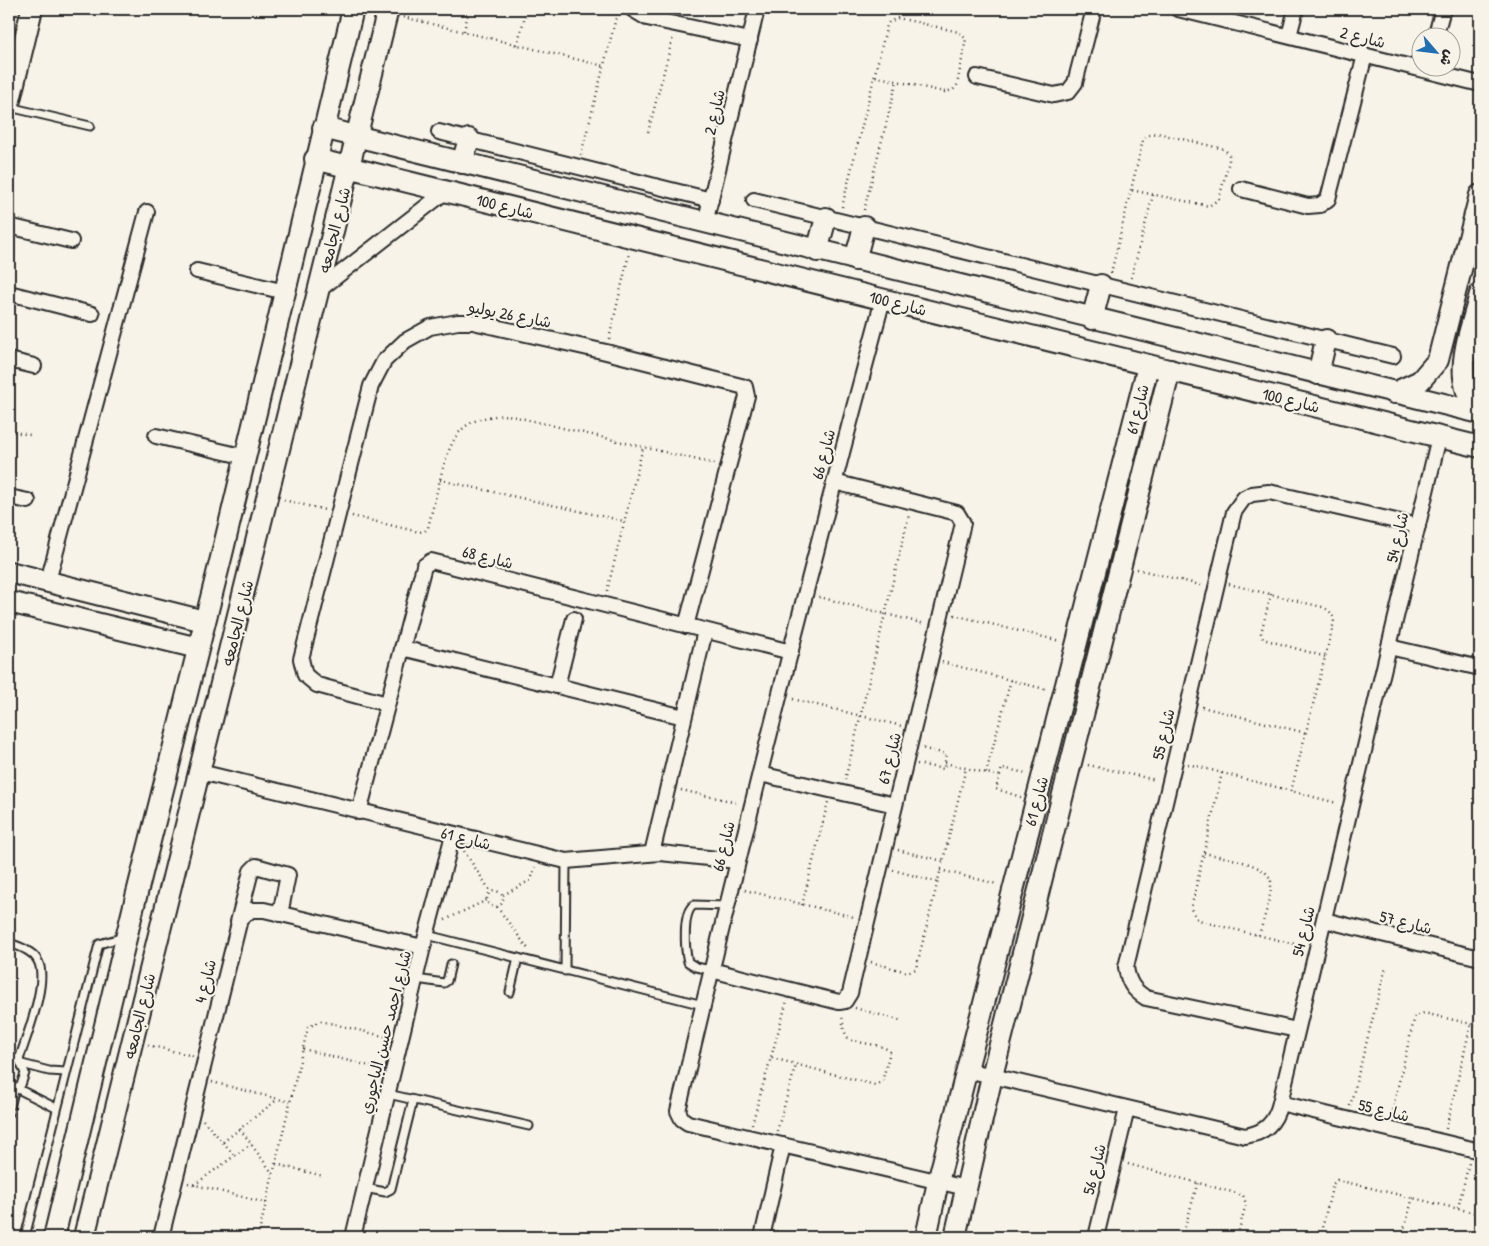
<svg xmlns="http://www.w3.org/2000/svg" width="1489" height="1246" font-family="'Patrick Hand','Playpen Sans Arabic',sans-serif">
<rect width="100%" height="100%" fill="#f7f3e8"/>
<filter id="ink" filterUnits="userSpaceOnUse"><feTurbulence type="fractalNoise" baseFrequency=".02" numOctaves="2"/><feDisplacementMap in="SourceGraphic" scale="10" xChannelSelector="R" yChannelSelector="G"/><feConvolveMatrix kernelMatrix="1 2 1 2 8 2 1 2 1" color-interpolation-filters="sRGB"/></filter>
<g filter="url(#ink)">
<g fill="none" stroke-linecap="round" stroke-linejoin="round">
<defs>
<g id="lane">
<polyline points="9,107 90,126"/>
<polyline points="427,935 703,1005"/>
<path d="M9,943C19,946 33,951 38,961C49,982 26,1037 19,1060"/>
<path d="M711,970L696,967L688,962C685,950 682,912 694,905L727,906"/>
<polyline points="565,971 566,861"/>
<polyline points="416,979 444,983 447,981 451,964"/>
<polyline points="510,992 518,958"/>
<polyline points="9,1056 19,1060 25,1073 21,1085 9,1092"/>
<polyline points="22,1064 49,1071 66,1072"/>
<polyline points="18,1089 56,1108"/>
<polyline points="388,1094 529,1126"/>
<polyline points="9,1112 14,1091"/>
<polyline points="365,1188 385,1192 391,1189 413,1100"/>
<polyline points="25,1237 99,944 124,937"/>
</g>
<g id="street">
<polyline points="632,9 647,18 750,40"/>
<polyline points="1178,9 1480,84"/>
<polyline points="1289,36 1296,9"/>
<polyline points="1435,38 1443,9"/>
<polyline points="977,77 1054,95 1068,92 1075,83 1094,9"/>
<polyline points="439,132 711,200"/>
<polyline points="1241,189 1308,206 1320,205 1328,199 1365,55"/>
<polyline points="754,200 1393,356"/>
<polyline points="705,223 757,9"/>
<polyline points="9,226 71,241"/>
<polyline points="197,271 285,292"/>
<polyline points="319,290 445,192"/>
<polyline points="9,293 92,314"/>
<path d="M883,299C810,569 742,839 678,1111L682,1119L688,1123L966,1188"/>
<polyline points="9,360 34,366"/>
<polyline points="156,436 246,457"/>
<polyline points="9,497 28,501"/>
<polyline points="48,581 147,212"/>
<polyline points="1389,647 1480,668"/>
<polyline points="402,648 684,717"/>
<polyline points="557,686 574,619"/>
<polyline points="387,704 317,685 305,675 301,659 371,386 384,361 405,341 430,327 458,322 473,322 606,352 745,387 747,396 686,626"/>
<polyline points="200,772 566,861 660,853 737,861"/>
<polyline points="760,774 895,805"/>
<polyline points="359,812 424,566 431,561 791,652"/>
<polyline points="652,853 705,631"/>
<polyline points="1324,920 1480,958"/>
<polyline points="238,922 251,871 256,866 288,875 280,914"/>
<polyline points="711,970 839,1002 845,1001 850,993 963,523 957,513 834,482"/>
<path d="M1297,1030L1146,998C1133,990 1128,982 1126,967L1234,512L1244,498L1252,494L1269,492L1418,526"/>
<path d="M967,1070L1245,1136C1265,1133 1275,1123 1280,1103L1439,437"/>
<polyline points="1280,1103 1480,1151"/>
<polyline points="161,1237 240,919 251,910 264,910 423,947"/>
<polyline points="353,1237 423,947 453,835"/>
<polyline points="762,1237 783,1145"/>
<polyline points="1096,1237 1127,1109"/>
</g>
<g id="secondary">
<polyline points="9,104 32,9"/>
<polyline points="323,128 1480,413"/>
<polyline points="315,159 1480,447"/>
<polyline points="462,163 469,139"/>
<polyline points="817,251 826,218"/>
<polyline points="855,260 864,227"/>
<path d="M1480,294C1471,332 1448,380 1480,412"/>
<polyline points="1092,319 1101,285"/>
<polyline points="1318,374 1326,340"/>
<polyline points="1394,393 1420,381 1438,360 1480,195"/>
<polyline points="9,572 204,621"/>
<polyline points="9,602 198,648"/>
<polyline points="54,1237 135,901 222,554 353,9"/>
<polyline points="84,1237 388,9"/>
<polyline points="926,1237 938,1182 1148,366"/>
<polyline points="955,1237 992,1076 1170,370"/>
</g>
</defs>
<use href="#lane" stroke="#2b2b2b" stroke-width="11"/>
<use href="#street" stroke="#2b2b2b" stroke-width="18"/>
<use href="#secondary" stroke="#2b2b2b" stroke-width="24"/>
<g stroke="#2b2b2b" stroke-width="2.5" stroke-dasharray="1 4" stroke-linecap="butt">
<polyline points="403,17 604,66"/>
<polyline points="464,31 469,9"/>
<polyline points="517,45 527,9"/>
<polyline points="648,132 673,37"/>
<polyline points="581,155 618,10"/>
<polyline points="842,207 887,25 889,22 898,18 959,32 966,39 957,85 953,90 944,92 875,76"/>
<polyline points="864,210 897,81"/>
<polyline points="1111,273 1143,140 1146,136 1157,133 1224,149 1229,154 1229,161 1219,199 1209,206 1131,190"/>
<polyline points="1131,278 1153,195"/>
<polyline points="609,339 629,254"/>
<polyline points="9,431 30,435"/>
<polyline points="440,480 624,521"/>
<polyline points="284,500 325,510"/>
<path d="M352,516L419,532L425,531L428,528C432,510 437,493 441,475C453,433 461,417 508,415L715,464"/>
<polyline points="1137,569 1204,586"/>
<path d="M1229,584L1322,607C1330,610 1333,614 1334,622L1291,791"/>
<polyline points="607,591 643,447"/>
<polyline points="1271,594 1261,633 1263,639 1326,657"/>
<polyline points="819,597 925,624"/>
<polyline points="954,615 1060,641"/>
<polyline points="942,662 1048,690"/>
<polyline points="793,699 902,726"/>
<polyline points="1202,707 1306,733"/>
<polyline points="945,763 999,776"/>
<polyline points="917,764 944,769 946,754 921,748"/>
<polyline points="1188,764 1337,803"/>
<polyline points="1088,765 1156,780"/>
<polyline points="986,773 1011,680"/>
<polyline points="1222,773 1191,909 1196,918 1204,922 1303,946"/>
<polyline points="845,780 909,515"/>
<polyline points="681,790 739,803"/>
<polyline points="1021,797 996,789 1002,768 1026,773"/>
<polyline points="898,850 943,861"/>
<polyline points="464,851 491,892"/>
<path d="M1204,853C1220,857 1269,863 1271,882C1272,896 1263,921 1259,935"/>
<polyline points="893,870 937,882"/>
<polyline points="940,870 997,884"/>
<polyline points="745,890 854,917"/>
<circle cx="495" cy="899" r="8"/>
<polyline points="503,895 531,880 535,867"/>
<polyline points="802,905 828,802"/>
<polyline points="497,907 529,950"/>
<polyline points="445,920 487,900"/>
<polyline points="871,962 907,972 916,969 966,768"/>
<polyline points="855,1008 902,1021"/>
<polyline points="148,1045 193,1056"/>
<polyline points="303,1049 381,1069"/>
<path d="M772,1058L875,1085L882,1082L890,1052C881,1041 851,1046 846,1035C843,1029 843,1021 842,1015"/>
<polyline points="212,1082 290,1102"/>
<polyline points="1350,1106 1386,967"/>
<polyline points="1391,1115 1415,1016 1424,1013 1480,1026"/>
<polyline points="203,1120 235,1156"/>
<polyline points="752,1124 787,1001"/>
<polyline points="240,1129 273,1174"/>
<polyline points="1446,1129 1471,1024"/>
<polyline points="777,1131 796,1065"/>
<polyline points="223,1142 278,1099"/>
<polyline points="276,1164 323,1176"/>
<polyline points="1128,1164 1243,1195 1246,1204 1237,1237"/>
<polyline points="188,1183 266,1203"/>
<polyline points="194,1185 251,1144"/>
<polyline points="1458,1208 1469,1163"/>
<polyline points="776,1231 802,1237"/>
<polyline points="258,1237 308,1027 321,1021 387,1037"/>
<polyline points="1186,1237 1184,1231 1198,1182"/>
<polyline points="1320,1237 1333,1184 1337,1180 1480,1214"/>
<polyline points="1402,1237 1413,1197"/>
</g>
<use href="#lane" stroke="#f7f3e8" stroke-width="7"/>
<use href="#street" stroke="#f7f3e8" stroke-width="14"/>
<use href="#secondary" stroke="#f7f3e8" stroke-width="20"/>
</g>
</g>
<g text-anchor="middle" stroke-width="4.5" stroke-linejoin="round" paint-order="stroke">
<g font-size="16" fill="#2b2b2b" stroke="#f7f3e8">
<text transform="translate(1363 37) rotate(14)" y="6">شارع 2</text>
<text transform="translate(714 112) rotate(-77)" y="6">شارع 2</text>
<text transform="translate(505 206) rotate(14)" y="6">شارع 100</text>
<text transform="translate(334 230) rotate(-76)" y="6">شارع الجامعه</text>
<text transform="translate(898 303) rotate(14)" y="6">شارع 100</text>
<text transform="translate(510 314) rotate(11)" y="6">شارع 26 يوليو</text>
<text transform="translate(1291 400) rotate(14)" y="6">شارع 100</text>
<text transform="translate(1137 409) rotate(-76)" y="6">شارع 61</text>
<text transform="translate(823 454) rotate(-75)" y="6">شارع 66</text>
<text transform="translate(1397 537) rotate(-77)" y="6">شارع 54</text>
<text transform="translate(488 557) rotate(14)" y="6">شارع 68</text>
<text transform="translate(237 623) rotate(-76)" y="6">شارع الجامعه</text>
<text transform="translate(1163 734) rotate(-77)" y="6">شارع 55</text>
<text transform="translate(889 758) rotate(-76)" y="6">شارع 67</text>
<text transform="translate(1036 801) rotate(-75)" y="6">شارع 61</text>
<text transform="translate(466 838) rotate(14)" y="6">شارع 61</text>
<text transform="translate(723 846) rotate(-76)" y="6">شارع 66</text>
<text transform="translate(1406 922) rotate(14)" y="6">شارع 57</text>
<text transform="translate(1303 931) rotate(-76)" y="6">شارع 54</text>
<text transform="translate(205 981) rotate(-76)" y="6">شارع 4</text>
<text transform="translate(139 1016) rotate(-76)" y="6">شارع الجامعه</text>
<text transform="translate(385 1032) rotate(-76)" y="6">شارع احمد حسن الباجوري</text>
<text transform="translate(1384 1110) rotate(13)" y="6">شارع 55</text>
<text transform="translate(1094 1169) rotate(-76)" y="6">شارع 56</text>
</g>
</g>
<rect width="1489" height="1246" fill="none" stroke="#f7f3e8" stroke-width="30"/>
<rect x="15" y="15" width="1459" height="1216" fill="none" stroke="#2b2b2b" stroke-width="2" filter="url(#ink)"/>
<g transform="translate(1436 52) rotate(118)"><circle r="24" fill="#f7f3e8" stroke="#a5a39c"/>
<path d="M0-4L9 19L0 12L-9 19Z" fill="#1f6fb2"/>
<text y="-8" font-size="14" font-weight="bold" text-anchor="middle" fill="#2b2b2b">ش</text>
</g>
</svg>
